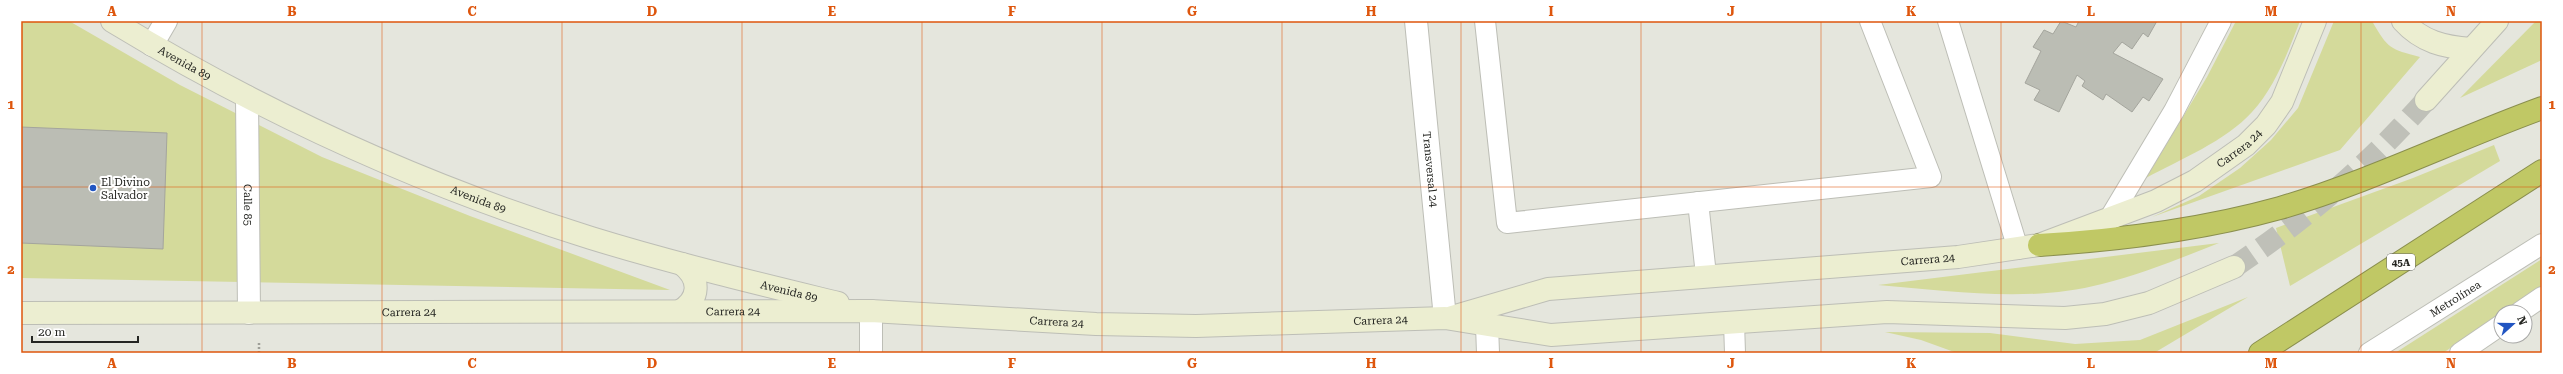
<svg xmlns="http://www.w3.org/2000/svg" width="2563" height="374" font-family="'Roboto Serif',serif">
<rect width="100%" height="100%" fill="#e5e6dd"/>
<g fill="#d4da9b">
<polygon points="21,21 69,21 180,85 322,157 470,216 670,290 21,278"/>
<path d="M2236,21H2300C2288,52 2275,87 2252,112C2226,141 2179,160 2146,178L2207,77Z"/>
<path d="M2334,21H2372C2388,49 2390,49 2420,57L2340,150L2152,217L2199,196L2240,168L2271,140L2298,108Z"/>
<polygon points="2536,21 2542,21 2542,60 2460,98"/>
<polygon points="2494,145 2500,161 2290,286 2276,228 2413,178"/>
<path d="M2219,243C2181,258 2142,274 2102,284C2029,303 1952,291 1878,285Z"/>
<polygon points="2542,259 2542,286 2443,353 2395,353"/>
<polygon points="2248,297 2154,353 1957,353 1921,340 1885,332 1990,333 2075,344 2140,340"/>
</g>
<g fill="#bbbdb4" stroke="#a4a59d">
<polygon points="2061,21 2076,27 2079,21 2157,21 2148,37 2143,33 2132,49 2122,42 2113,53 2163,79 2149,101 2143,97 2132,112 2106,94 2103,100 2082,86 2085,81 2077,75 2059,112 2034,100 2040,90 2025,83 2041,51 2033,47 2044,30 2053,34"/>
<polygon points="21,127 167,133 163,249 21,243"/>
</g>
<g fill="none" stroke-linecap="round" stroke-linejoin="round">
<path stroke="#bfc0b8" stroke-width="22" stroke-dasharray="22 11" stroke-linecap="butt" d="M2234,267C2307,218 2368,166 2426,100"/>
<defs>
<g id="lane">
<polyline points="1485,21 1507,223 1931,177 1870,21"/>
<polyline points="1948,21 2018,249"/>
<polyline points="1698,202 1706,275"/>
<polyline points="2108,221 2174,111 2221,21"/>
<polyline points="2520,312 2542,297"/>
<polyline points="1734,322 1735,353"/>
<path id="s1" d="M2369,353L2542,244"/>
<polyline points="2460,353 2501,325"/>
</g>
<g id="street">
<path id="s2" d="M1416,21L1445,318"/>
<polyline points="152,45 166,21"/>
<path id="s3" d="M247,97L249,313"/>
<polyline points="871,311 871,353"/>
<polyline points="1487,325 1488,353"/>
</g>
<g id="secondary">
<path id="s4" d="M112,21C262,112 424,186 591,238C672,263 756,283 838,303"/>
<path d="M2403,21C2422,42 2444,47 2471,49"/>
<polyline points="2426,100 2497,21"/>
<path d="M680,311C700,299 701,279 682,264"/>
<path id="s5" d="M21,313L871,311L1096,324L1196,326L1445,318L1551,335L1887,312L2065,318L2105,314L2149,303L2234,267"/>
<path id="s6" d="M1452,317L1548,289L1958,257L2039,245L2156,201L2195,181L2246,145L2266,125L2282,102L2315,21"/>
</g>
<g id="highway">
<path d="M2039,245C2120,240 2201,230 2280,208C2369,182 2454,140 2542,108"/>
<polyline points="2260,353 2542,171"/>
</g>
</defs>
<use href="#lane" stroke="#bdbeb6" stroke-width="22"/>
<use href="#street" stroke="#bdbeb6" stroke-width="24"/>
<use href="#secondary" stroke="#bdbeb6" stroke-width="24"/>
<use href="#highway" stroke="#8a8f4e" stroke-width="24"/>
<polyline stroke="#9e9f98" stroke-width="2.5" stroke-dasharray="2 2" stroke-linecap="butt" points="259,353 259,342"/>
<use href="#lane" stroke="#fff" stroke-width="20"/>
<use href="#street" stroke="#fff" stroke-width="22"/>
<use href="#secondary" stroke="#eceed1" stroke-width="22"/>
<use href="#highway" stroke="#c0c865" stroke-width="22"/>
</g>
<path fill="none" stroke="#de560d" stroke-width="1" stroke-opacity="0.55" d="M202,21V353M382,21V353M562,21V353M742,21V353M922,21V353M1102,21V353M1282,21V353M1461,21V353M1641,21V353M1821,21V353M2001,21V353M2181,21V353M2361,21V353M21,187H2542"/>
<circle fill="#2155c2" stroke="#fff" stroke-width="1.5" cx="93" cy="188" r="4"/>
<g text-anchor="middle" stroke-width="4" stroke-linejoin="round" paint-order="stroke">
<rect fill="#fff" stroke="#666764" stroke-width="1" x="2387" y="254" width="28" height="16" rx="3"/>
<g font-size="10" font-weight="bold" fill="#252622">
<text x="2401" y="266">45A</text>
</g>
<g font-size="11" fill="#252622" stroke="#fff">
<text dy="4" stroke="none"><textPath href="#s4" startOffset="84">Avenida 89</textPath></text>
<text dy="4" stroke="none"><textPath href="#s6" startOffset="817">Carrera 24</textPath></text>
<text dy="4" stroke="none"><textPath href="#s2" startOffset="149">Transversal 24</textPath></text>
<text dy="4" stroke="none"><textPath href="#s4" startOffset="408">Avenida 89</textPath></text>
<text dy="4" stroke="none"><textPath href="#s3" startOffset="108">Calle 85</textPath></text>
<text dy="4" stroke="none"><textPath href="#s6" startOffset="481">Carrera 24</textPath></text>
<text dy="4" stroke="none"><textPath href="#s4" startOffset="732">Avenida 89</textPath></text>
<text dy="4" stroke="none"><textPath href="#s1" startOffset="102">Metrolínea</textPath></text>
<text dy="4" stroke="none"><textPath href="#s5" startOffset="712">Carrera 24</textPath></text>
<text dy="4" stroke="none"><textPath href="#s5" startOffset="388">Carrera 24</textPath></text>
<text dy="4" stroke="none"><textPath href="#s5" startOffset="1360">Carrera 24</textPath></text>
<text dy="4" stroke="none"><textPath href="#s5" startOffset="1036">Carrera 24</textPath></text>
</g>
<g font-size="11" fill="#252622" stroke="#fff" text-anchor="start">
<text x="101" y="186">El Divino<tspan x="101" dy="13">Salvador</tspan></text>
</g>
</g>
<rect width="2563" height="374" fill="none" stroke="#ffffff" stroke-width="44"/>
<g transform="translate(2513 324) rotate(69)"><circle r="19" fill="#ffffff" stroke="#a8a8a7"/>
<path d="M0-3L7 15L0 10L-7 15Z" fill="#2155c2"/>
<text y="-6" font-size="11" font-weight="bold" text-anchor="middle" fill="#252622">N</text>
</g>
<path d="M32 336v6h106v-6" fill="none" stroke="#252622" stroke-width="2"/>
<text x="38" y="336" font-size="12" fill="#252622" stroke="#ffffff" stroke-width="3" paint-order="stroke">20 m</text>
<rect x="22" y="22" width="2519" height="330" fill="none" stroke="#de560d" stroke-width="1.5"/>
<g font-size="13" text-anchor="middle" font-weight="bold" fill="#de560d">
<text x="112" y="16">A</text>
<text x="292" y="16">B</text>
<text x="472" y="16">C</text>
<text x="652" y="16">D</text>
<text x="832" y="16">E</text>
<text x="1012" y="16">F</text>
<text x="1192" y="16">G</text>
<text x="1371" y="16">H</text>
<text x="1551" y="16">I</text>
<text x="1731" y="16">J</text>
<text x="1911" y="16">K</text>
<text x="2091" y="16">L</text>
<text x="2271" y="16">M</text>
<text x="2451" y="16">N</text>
<text x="11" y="109">1</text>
<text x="2552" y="109">1</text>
<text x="11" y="274">2</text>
<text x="2552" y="274">2</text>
<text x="112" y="368">A</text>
<text x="292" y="368">B</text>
<text x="472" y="368">C</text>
<text x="652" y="368">D</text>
<text x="832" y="368">E</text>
<text x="1012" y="368">F</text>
<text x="1192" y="368">G</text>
<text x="1371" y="368">H</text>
<text x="1551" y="368">I</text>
<text x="1731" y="368">J</text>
<text x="1911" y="368">K</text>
<text x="2091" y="368">L</text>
<text x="2271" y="368">M</text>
<text x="2451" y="368">N</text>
</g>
</svg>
